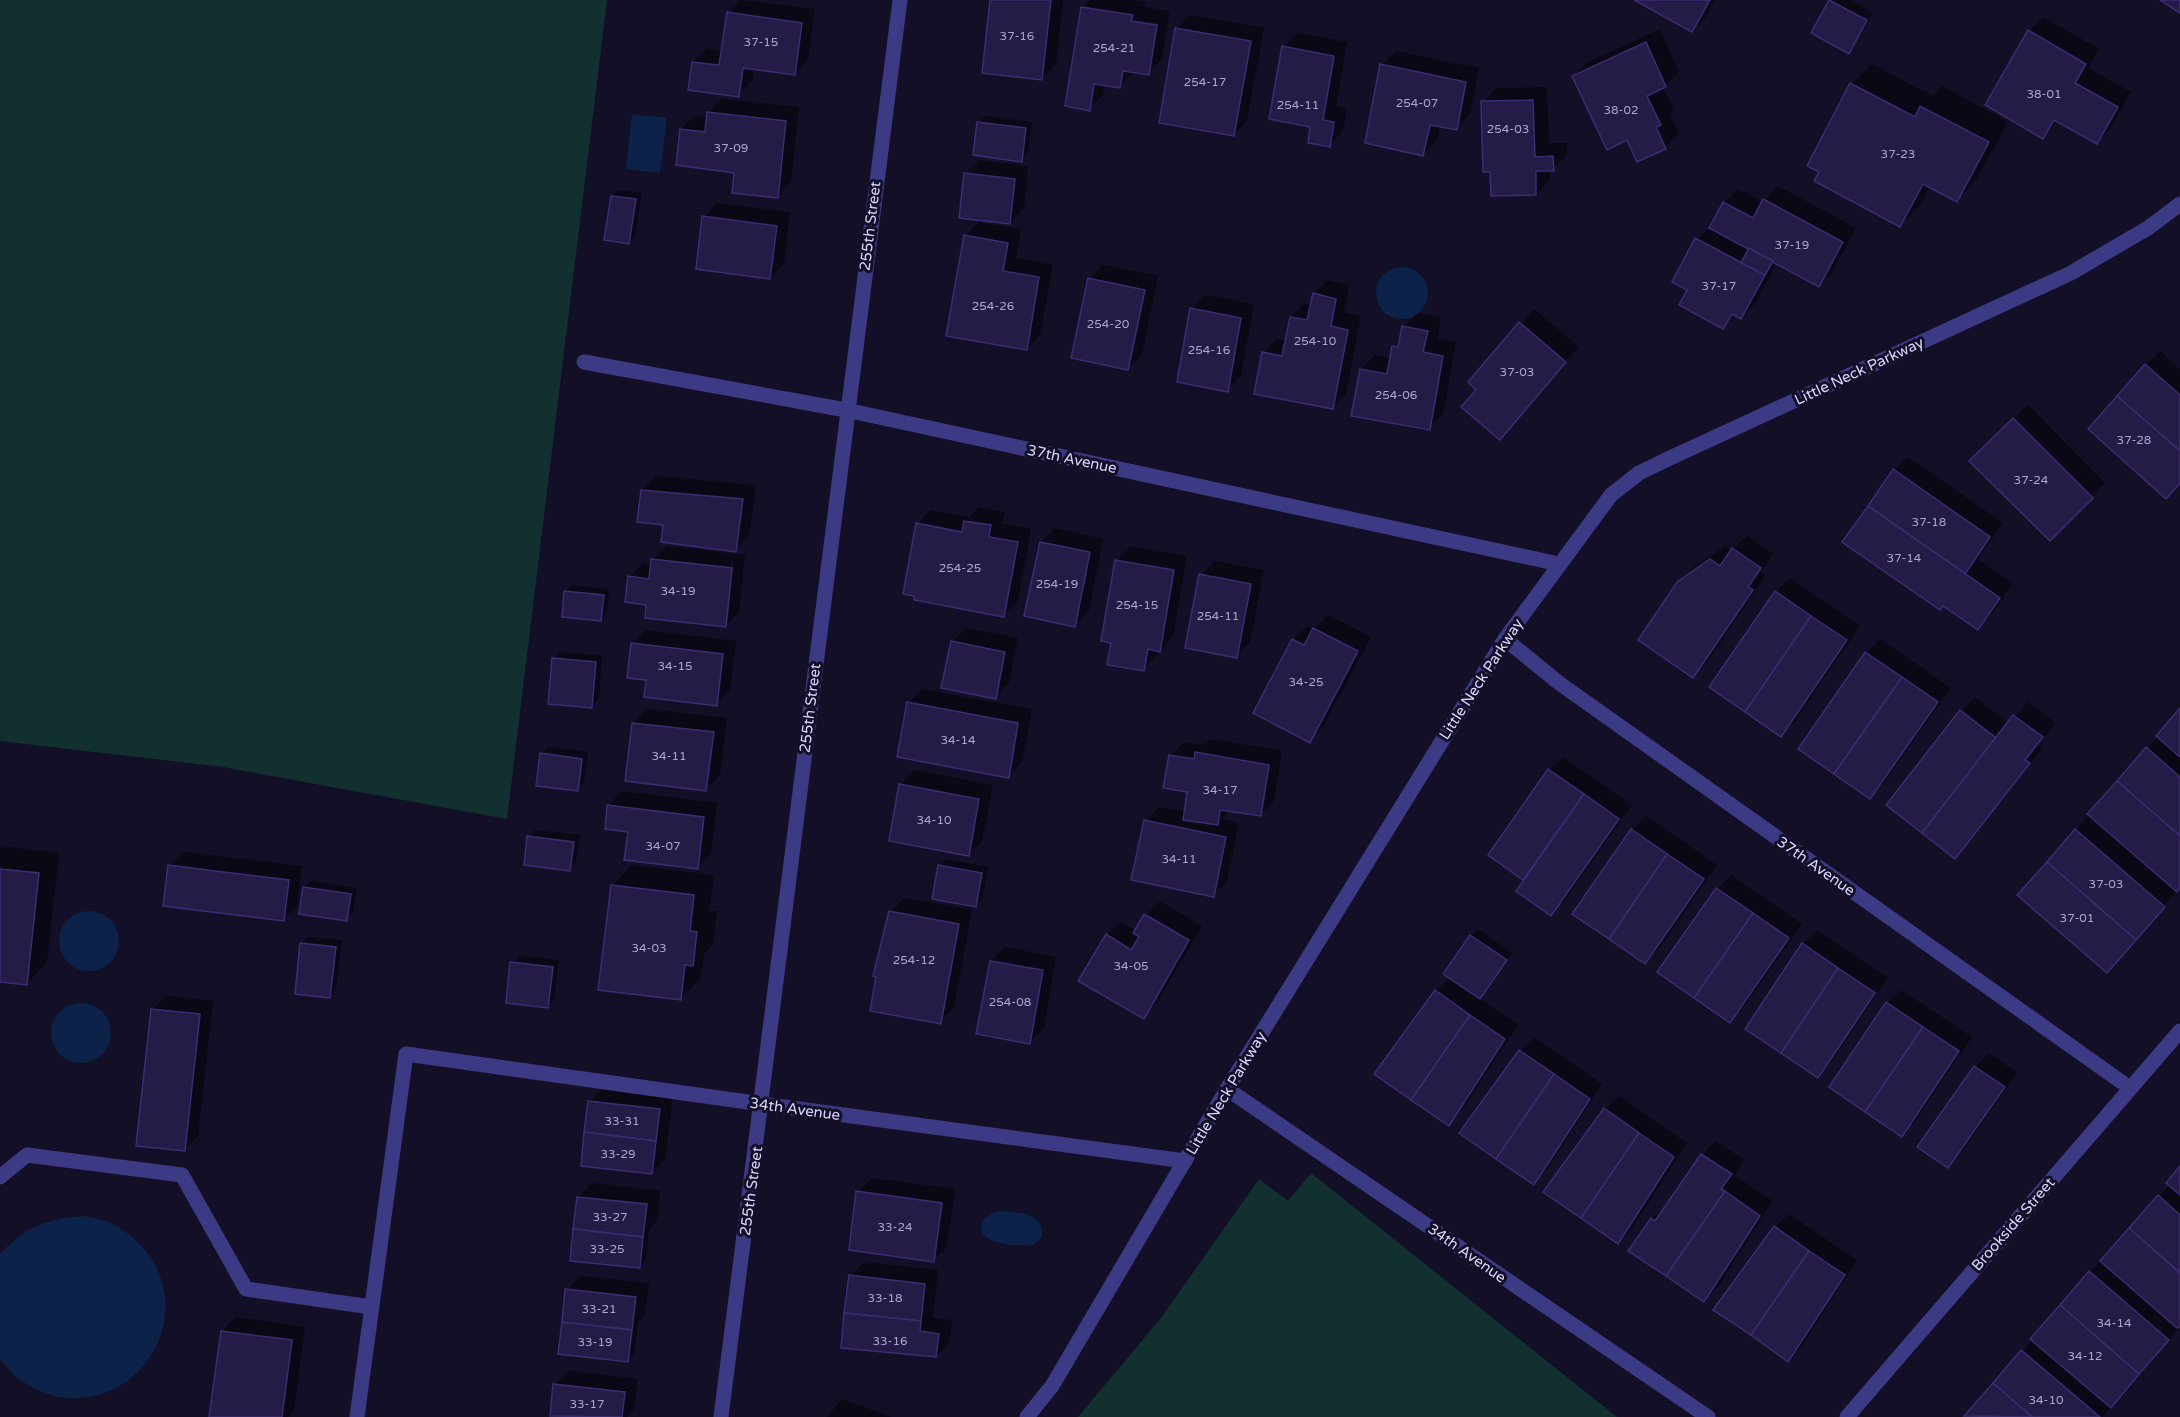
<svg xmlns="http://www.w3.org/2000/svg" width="2180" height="1417" font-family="'Varela Round',sans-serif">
<rect width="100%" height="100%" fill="#130f26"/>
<g fill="#12302f">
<polygon points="0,0 607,0 507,819 223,767 0,741"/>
<polygon points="1311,1173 1617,1417 1078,1417 1161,1318 1259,1179 1288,1201"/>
</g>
<g fill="#0c2248">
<polygon points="632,114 667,118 660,173 626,169"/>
<circle cx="1402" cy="293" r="26"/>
<circle cx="89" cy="941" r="30"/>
<circle cx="81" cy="1033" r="30"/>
<path d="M998,1211C1017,1213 1044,1211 1042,1237C1040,1239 1038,1242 1035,1244C1026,1248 995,1244 987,1238C973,1228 986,1214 998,1211Z"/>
<path d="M82,1216C91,1218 100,1219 109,1222C123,1228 135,1239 145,1250C200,1318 136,1417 51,1395C29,1388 12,1377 0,1358V1254C27,1226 43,1220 82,1216Z"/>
</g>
<g fill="#0007" fill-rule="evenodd">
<polygon points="741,0 815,9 808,60 794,74 754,68 752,81 738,95 693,62 707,48 723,51 728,13"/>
<polygon points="992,0 1063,0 1056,64 1042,78"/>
<polygon points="1090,0 1136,0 1146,2 1145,7 1170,11 1162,59 1148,73 1134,71 1119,87 1105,84 1103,95 1089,109 1083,8"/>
<polygon points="1637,0 1715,0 1706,17 1692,31"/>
<polygon points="1831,0 1850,0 1873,13 1848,52 1813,32"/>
<polygon points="1190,15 1264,28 1247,121 1233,135 1177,29"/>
<polygon points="2043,17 2099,49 2088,68 2131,92 2110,128 2097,142 2058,120 2043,137 2029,31"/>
<polygon points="1660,29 1679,72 1663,87 1674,110 1670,114 1679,134 1665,147 1638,160 1628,138 1574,76 1588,62"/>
<polygon points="1298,33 1347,42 1336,106 1347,109 1343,131 1329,145 1312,126 1284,46"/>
<polygon points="1396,51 1479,68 1470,114 1456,128 1440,125 1437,140 1423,154 1382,65"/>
<polygon points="1872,64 1933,96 1942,86 2008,122 1977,179 1957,200 1930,186 1921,204 1900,225 1852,84"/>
<polygon points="1547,87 1549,143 1567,143 1567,155 1553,169 1550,169 1550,180 1536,194 1483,102 1497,88"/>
<polygon points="722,99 799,107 791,182 777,196 681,129 695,116 708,117 708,113"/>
<polygon points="985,116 1032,122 1028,153 1021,160 978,123"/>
<polygon points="979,160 1028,166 1024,208 1010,222 965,174"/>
<polygon points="1778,186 1856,228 1833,271 1819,285 1777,262 1755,304 1741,318 1736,315 1723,327 1689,290 1674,281 1697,239 1712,226 1724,203 1738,189 1763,202"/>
<polygon points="619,190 642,193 635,236 629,242 612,196"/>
<polygon points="717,203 790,212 784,264 770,277 704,217"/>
<polygon points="979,222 1021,229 1016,258 1053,264 1040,335 1026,349 965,236"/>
<polygon points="1103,265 1158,276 1142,355 1128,368 1089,279"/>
<polygon points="1328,280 1349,285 1344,312 1361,316 1346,394 1332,408 1263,353 1277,339 1287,341 1291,317 1305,303 1312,305 1314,294"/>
<polygon points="1205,295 1254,304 1241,376 1227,390 1192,309"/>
<polygon points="1534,309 1579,347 1500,438 1478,390 1470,382"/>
<polygon points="1417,313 1441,317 1437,339 1456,342 1443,414 1429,428 1361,369 1375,355 1391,358 1393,346 1401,339 1403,327"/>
<polygon points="2160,351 2180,369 2180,483 2146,365"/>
<polygon points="2028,405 2105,483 2050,538 1971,461"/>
<polygon points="1908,457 2003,523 1978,559 2013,583 1992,614 1978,628 1894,470"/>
<polygon points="656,476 756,485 749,536 735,550 665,524 642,490"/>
<polygon points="979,507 1005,512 1002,523 1031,529 1018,601 1004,615 917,524 931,510 969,517"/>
<polygon points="1055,528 1103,539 1089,611 1075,625 1041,542"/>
<polygon points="1747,535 1773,554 1761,572 1766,575 1707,662 1693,676 1678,582 1693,568 1725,546 1732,551"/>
<path d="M667,546L745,555L739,612L725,626L648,603L629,577L643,563L652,564L653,560ZM731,560L734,561L729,612H726Z"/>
<polygon points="1131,546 1187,556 1173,636 1143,670 1113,642 1102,640 1117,560"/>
<polygon points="1215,561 1264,570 1250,642 1236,656 1201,575"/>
<polygon points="1790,578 1860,626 1795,721 1781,735 1776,592"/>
<polygon points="572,585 609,589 607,613 600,620 565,592"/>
<polygon points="1328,615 1371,637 1323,727 1310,741 1293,640 1307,626 1314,629"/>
<polygon points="966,628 1018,638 1009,683 995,697 952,642"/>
<polygon points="646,630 736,641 730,690 716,704 647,678 632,644"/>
<polygon points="1880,639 1951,688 1884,783 1870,797 1866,653"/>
<polygon points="560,652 602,656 599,699 592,706 553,659"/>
<polygon points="922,689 1032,709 1022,762 1008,776 908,703"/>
<polygon points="1975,697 2009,724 2028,702 2056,723 2038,745 2042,749 1955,857 1961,711"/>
<polygon points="647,709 727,718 720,775 706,789 633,723"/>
<polygon points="2180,711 2180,887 2120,958 2019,895"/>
<polygon points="1210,739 1282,751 1274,801 1260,815 1231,810 1221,819 1239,823 1227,881 1213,895 1145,821 1159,807 1186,812 1189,791 1170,756 1184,742 1204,745"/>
<polygon points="548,747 588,752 584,783 578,789 541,754"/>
<polygon points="1563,757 1632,805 1565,900 1551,914 1526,879 1490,855 1549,770"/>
<polygon points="915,770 993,785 982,841 968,855 890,840 901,784"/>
<polygon points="622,791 717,803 711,854 697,868 609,805"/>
<polygon points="1646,816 1717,865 1659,949 1645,962 1632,830"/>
<polygon points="535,830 580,835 576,862 569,869 529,837"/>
<polygon points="0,846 59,853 47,963 26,984 0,981"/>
<polygon points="183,852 302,866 297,906 283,920 169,866"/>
<polygon points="946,859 988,867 982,899 975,905 939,866"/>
<polygon points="632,865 714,875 709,911 717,911 713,944 704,954 701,978 680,999 612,886"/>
<polygon points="1731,875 1802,924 1744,1007 1730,1021 1659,972 1717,889"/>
<polygon points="311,881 357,888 353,913 346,919 304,887"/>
<polygon points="904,898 972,910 954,1008 940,1022 878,976 890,912"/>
<polygon points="1160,901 1202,926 1157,1003 1143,1017 1107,935 1121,922 1136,931 1146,915"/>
<polygon points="1478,929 1512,953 1479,998 1518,1025 1462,1110 1448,1124 1436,991 1450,977 1471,936"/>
<polygon points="1817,930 1888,978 1831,1062 1817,1076 1803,944"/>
<polygon points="308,937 342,940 336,990 329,996 301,944"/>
<polygon points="1005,947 1056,957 1044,1028 1030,1042 991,961"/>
<polygon points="520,956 559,960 554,1000 547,1006 513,963"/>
<polygon points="1901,990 1972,1037 1915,1121 1901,1135 1887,1003"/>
<polygon points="166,996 213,1001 198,1136 184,1150 152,1010"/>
<polygon points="1534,1037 1602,1084 1547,1169 1533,1183 1520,1051"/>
<polygon points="1989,1053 2017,1073 1962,1152 1948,1166 1975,1067"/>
<polygon points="603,1088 673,1096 665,1159 651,1173 589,1102"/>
<polygon points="1619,1096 1687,1143 1632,1228 1618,1242 1605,1109"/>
<polygon points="1716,1141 1744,1160 1734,1175 1773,1201 1718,1287 1704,1300 1630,1250 1652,1219 1667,1206 1702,1155"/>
<polygon points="2180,1169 2180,1327 2124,1392 2102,1417 1967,1417 2090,1272 2170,1185"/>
<polygon points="872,1178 955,1189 947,1247 933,1261 858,1192"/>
<polygon points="592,1183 660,1191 657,1221 649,1229 646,1260 640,1267 578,1197"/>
<polygon points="1789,1214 1857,1260 1802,1346 1788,1360 1775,1227"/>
<polygon points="864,1262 938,1270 933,1318 952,1320 950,1342 936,1356 850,1276"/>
<polygon points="581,1276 649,1283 645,1315 638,1322 634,1354 627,1360 567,1290"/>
<polygon points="236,1317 305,1327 294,1411 288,1417 222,1417 222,1331"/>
<polygon points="569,1371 638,1379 634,1409 627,1417 551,1417 555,1384"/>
<polygon points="842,1399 892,1417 827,1417"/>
</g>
<g fill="#241b47" stroke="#3b2d73" stroke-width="1.5">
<polygon points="990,0 1051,0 1042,80 982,73"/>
<polygon points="1634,0 1710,0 1692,32"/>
<polygon points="1829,0 1867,20 1849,54 1811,33"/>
<polygon points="2160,0 2180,0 2180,13"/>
<polygon points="1081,7 1133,15 1131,21 1157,25 1149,75 1123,71 1120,88 1094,84 1090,111 1065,106"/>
<polygon points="727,12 802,23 795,75 743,68 739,97 688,90 692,62 719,65"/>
<polygon points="1175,28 1251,41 1234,136 1159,123"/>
<polygon points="2028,30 2086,64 2075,83 2118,107 2097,144 2054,120 2043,139 1985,105"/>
<polygon points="1646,42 1666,87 1647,96 1661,125 1656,127 1666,149 1637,162 1627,140 1607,150 1572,76"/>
<polygon points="1282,46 1334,56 1323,120 1334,122 1330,147 1308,143 1310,127 1269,119"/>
<polygon points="1380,64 1466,82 1457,130 1430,125 1423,156 1365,143"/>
<polygon points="1850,83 1915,117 1920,106 1989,142 1957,202 1923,184 1900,227 1814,181 1819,172 1807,166"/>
<polygon points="1533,100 1535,157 1553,156 1554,171 1536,171 1536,195 1491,196 1490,172 1483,172 1481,101"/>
<polygon points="707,112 786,121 778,198 732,193 734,173 676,165 680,129 705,132"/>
<polygon points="977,122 1026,128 1022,162 973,155"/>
<polygon points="964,173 1015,179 1010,224 959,218"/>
<polygon points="611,196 636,199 629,244 604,240"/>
<polygon points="1763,199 1843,242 1819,287 1709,228 1723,202 1753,218"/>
<polygon points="702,216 777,226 770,279 696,269"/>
<polygon points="964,235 1008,243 1003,271 1039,277 1027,350 946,336"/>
<polygon points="1695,238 1765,275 1741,319 1732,314 1723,329 1679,305 1687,290 1672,282"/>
<polygon points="1749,248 1773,261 1765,275 1741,263"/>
<polygon points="1088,278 1145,290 1128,370 1071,358"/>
<polygon points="1313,293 1336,299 1331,326 1348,330 1333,409 1254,394 1262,352 1282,356 1290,317 1307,320"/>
<polygon points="1190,308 1241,318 1228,392 1177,382"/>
<polygon points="1519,322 1566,362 1500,440 1461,407 1476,390 1468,382"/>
<polygon points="1402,326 1428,331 1423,352 1443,356 1430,430 1351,416 1360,369 1387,374 1392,346 1398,347"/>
<polygon points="2145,364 2180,395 2180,451 2117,396"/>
<polygon points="2117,396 2180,451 2180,483 2166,499 2088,429"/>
<polygon points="2013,418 2093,498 2050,541 1969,461"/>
<polygon points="1893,469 1990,537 1965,574 1868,506"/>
<polygon points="641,490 743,499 736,552 661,542 663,525 637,522"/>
<polygon points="1868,506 2000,598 1978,630 1943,606 1940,610 1842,542"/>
<polygon points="964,521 991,525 989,537 1018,542 1004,617 914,600 914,596 903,594 916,523 962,532"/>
<polygon points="1040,542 1090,552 1075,627 1024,616"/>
<polygon points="1732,548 1761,568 1748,587 1753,590 1693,678 1638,640 1677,582 1710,559 1720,566"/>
<polygon points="651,559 732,568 726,627 645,618 646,605 625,602 628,576 649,579"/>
<polygon points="1115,560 1174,570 1160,652 1148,649 1144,671 1107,665 1111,643 1101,641"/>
<polygon points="1199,574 1251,584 1237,658 1185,648"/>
<polygon points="564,591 604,595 601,621 562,617"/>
<polygon points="1775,591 1811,616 1745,712 1709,687"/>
<polygon points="1811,616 1847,640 1781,737 1745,712"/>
<polygon points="1313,628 1358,651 1310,743 1253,713 1292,639 1304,645"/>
<polygon points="951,641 1005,652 996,699 941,688"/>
<polygon points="631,643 723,654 717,706 644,697 646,680 627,678"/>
<polygon points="1865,652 1902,677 1834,774 1798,749"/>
<polygon points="552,658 596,662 592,708 548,704"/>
<polygon points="1902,677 1938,702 1870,799 1834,774"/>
<polygon points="907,702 1018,723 1009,778 897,757"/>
<polygon points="2180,708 2180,757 2156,736"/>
<polygon points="1960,710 1996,738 1922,833 1886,805"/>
<polygon points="2013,715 2043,737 2025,760 2030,763 1955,859 1922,833"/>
<polygon points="632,723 714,732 706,791 625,781"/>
<polygon points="2146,747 2180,777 2180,836 2117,781"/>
<polygon points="1195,752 1269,765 1261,816 1220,810 1218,825 1183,820 1187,792 1163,788 1169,755 1194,759"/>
<polygon points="540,753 582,759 578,791 536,786"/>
<polygon points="1548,769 1584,794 1523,880 1488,855"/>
<polygon points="2117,781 2180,836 2180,888 2177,892 2087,814"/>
<polygon points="899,784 979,799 969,856 889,841"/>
<polygon points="1584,794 1619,819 1551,916 1516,891"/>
<polygon points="607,805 704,817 698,869 624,860 628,832 605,829"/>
<polygon points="1144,820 1226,837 1214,897 1131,880"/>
<polygon points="1631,829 1667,854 1609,939 1572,914"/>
<polygon points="2075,829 2165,907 2136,940 2047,862"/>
<polygon points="527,836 574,842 570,871 524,865"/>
<polygon points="1667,854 1704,879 1645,964 1609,939"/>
<polygon points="2047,862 2136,940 2107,973 2017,895"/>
<polygon points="168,865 289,880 284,921 163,906"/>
<polygon points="938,865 982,873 976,907 932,899"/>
<polygon points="0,869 39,873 27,985 0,982"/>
<polygon points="611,885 694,895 690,931 697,932 693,966 685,965 681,1000 598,990"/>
<polygon points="303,887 351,894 347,921 299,914"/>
<polygon points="1716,888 1753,913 1694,998 1657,972"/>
<polygon points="889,911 959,924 941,1024 870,1011 876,977 873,976"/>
<polygon points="1753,913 1789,938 1730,1023 1694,998"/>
<polygon points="1144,914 1189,940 1144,1019 1078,981 1106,934 1131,950 1139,937 1133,933"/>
<polygon points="1470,935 1507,960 1480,999 1443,974"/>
<polygon points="300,943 336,947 330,998 295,994"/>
<polygon points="1802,943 1838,968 1781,1053 1745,1029"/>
<polygon points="990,961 1043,970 1030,1044 976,1034"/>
<polygon points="510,962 553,967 548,1008 506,1003"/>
<polygon points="1838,968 1875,993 1818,1078 1781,1053"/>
<polygon points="1435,990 1470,1015 1411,1100 1374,1074"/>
<polygon points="1886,1002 1923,1027 1865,1112 1829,1087"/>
<polygon points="151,1009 200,1014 185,1151 136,1146"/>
<polygon points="1470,1015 1505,1039 1449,1126 1411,1100"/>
<polygon points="1923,1027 1959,1051 1902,1137 1865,1112"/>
<polygon points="1519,1050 1554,1074 1496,1159 1459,1133"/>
<polygon points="1974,1066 2005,1087 1948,1168 1917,1147"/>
<polygon points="1554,1074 1590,1099 1534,1185 1496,1159"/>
<polygon points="588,1101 660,1109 656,1141 584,1132"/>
<polygon points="1604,1108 1639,1133 1581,1218 1543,1192"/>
<polygon points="584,1132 656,1141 652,1174 581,1166"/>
<polygon points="1639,1133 1674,1157 1618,1244 1581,1218"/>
<polygon points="1701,1154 1732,1174 1721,1189 1725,1191 1666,1276 1628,1251 1651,1218 1655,1221"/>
<polygon points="2180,1166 2180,1195 2166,1183"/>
<polygon points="856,1191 942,1203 934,1262 849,1250"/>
<polygon points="1725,1191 1760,1216 1704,1302 1666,1276"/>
<polygon points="2158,1195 2180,1215 2180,1273 2129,1228"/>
<polygon points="577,1197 647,1204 643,1237 573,1229"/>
<polygon points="1774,1226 1809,1251 1751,1335 1713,1310"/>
<polygon points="2129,1228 2180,1273 2180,1326 2177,1328 2100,1261"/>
<polygon points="573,1229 643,1237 640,1268 570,1261"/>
<polygon points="1809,1251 1845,1275 1788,1362 1751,1335"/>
<polygon points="2089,1271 2169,1340 2139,1374 2060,1305"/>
<polygon points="849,1275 925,1284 921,1321 844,1313"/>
<polygon points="565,1289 636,1297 632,1330 562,1322"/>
<polygon points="2060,1305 2139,1374 2111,1408 2030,1339"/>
<polygon points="844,1313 921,1321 920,1331 939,1334 936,1357 841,1348"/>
<polygon points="562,1322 632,1330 628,1362 558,1354"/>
<polygon points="221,1331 292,1340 282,1417 209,1417"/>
<polygon points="2021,1350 2100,1417 2032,1417 1993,1383"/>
<polygon points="1993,1383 2032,1417 1964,1416"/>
<polygon points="553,1384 625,1392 622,1417 550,1416"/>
</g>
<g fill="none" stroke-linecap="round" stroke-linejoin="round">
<g stroke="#3d3a85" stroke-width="15">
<polyline points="0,1177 27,1155 182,1175 246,1289 371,1307"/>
<polyline points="357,1417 406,1054 762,1104"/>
</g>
<g stroke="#3d3a85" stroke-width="15">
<polyline points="584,362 846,410 1559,564"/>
<polyline points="1505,639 1559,683 2130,1088"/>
<polyline points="1227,1089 1708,1417"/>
<polyline points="762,1104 1185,1161"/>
<polyline points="721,1417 900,0"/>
<polyline points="1847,1417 2180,1031"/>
</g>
<polyline stroke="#3d3a85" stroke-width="15" points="1027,1417 1052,1386 1227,1089 1505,639 1611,495 1639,473 1670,458 2071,273 2148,228 2180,204"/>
</g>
<g text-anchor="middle" stroke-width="6" stroke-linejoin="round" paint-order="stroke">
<g font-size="12" fill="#aca6d1">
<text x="1017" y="40">37-16</text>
<text x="761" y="46">37-15</text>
<text x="1114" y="52">254-21</text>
<text x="1205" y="86">254-17</text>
<text x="2044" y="98">38-01</text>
<text x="1417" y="107">254-07</text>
<text x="1298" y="109">254-11</text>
<text x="1621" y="114">38-02</text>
<text x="1508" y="133">254-03</text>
<text x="731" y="152">37-09</text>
<text x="1898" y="158">37-23</text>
<text x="1792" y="249">37-19</text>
<text x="1719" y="290">37-17</text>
<text x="993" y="310">254-26</text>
<text x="1108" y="328">254-20</text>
<text x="1315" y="345">254-10</text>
<text x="1209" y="354">254-16</text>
<text x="1517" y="376">37-03</text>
<text x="1396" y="399">254-06</text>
<text x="2134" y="444">37-28</text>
<text x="2031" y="484">37-24</text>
<text x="1929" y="526">37-18</text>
<text x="1904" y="562">37-14</text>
<text x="960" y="572">254-25</text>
<text x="1057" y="588">254-19</text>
<text x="678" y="595">34-19</text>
<text x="1137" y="609">254-15</text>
<text x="1218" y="620">254-11</text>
<text x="675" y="670">34-15</text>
<text x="1306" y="686">34-25</text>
<text x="958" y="744">34-14</text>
<text x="669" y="760">34-11</text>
<text x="1220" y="794">34-17</text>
<text x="934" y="824">34-10</text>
<text x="663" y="850">34-07</text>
<text x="1179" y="863">34-11</text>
<text x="2106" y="888">37-03</text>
<text x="2077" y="922">37-01</text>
<text x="649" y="952">34-03</text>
<text x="914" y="964">254-12</text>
<text x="1131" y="970">34-05</text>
<text x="1010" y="1006">254-08</text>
<text x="622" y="1125">33-31</text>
<text x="618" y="1158">33-29</text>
<text x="610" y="1221">33-27</text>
<text x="895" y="1231">33-24</text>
<text x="607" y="1253">33-25</text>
<text x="885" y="1302">33-18</text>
<text x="599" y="1313">33-21</text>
<text x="2114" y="1327">34-14</text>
<text x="890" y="1345">33-16</text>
<text x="595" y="1346">33-19</text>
<text x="2085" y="1360">34-12</text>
<text x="2046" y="1404">34-10</text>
<text x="587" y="1408">33-17</text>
</g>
<g font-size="15" fill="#d9d4ff" stroke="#130f26">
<text transform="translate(870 226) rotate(-83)" y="5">255th Street</text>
<text transform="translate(1859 371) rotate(-25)" y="5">Little Neck Parkway</text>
<text transform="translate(1072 459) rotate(12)" y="5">37th Avenue</text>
<text transform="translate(1481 679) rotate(-57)" y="5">Little Neck Parkway</text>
<text transform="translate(810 708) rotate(-83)" y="5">255th Street</text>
<text transform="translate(1816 866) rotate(35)" y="5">37th Avenue</text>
<text transform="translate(1226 1093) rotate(-59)" y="5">Little Neck Parkway</text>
<text transform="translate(795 1109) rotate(8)" y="5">34th Avenue</text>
<text transform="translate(751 1191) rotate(-82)" y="5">255th Street</text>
<text transform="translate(2013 1224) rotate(-49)" y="5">Brookside Street</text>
<text transform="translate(1467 1253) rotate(35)" y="5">34th Avenue</text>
</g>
</g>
</svg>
